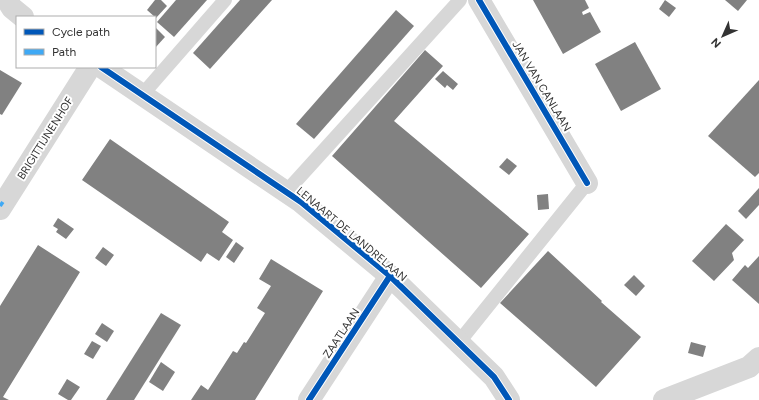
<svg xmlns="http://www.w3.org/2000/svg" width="759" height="400" font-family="Figtree,sans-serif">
<rect width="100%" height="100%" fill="#fff"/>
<g fill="#818181">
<polygon points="155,0 161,0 167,6 156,18 147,10"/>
<polygon points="176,0 207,0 174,37 157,22"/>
<polygon points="240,0 272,0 210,69 193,53"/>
<polygon points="533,0 585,0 589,8 582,12 583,15 590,12 601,32 563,54"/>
<polygon points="665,0 676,8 669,17 659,9"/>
<polygon points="725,0 747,0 738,11"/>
<polygon points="396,10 414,26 314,139 296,124"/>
<polygon points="155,27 165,37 155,48"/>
<polygon points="635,42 661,89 621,111 595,64"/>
<polygon points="425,50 443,66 394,121 529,234 481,288 332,156"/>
<polygon points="0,70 22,83 2,115 0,114"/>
<polygon points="443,71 458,84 453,90 447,85 445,88 435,79"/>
<polygon points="759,80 759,173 755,177 708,136"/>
<polygon points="110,139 229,222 222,232 233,240 219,261 207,253 201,262 82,180"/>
<polygon points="507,158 517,166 509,175 499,167"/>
<polygon points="759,188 759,205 746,219 738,211"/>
<polygon points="548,194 549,209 538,210 537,195"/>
<polygon points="58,218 74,229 66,239 56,232 58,229 53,226"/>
<polygon points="726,224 744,240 732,253 734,260 714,281 692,261"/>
<polygon points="236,242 244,248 234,263 226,257"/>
<polygon points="38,245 80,272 3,397 9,400 0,400 0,306"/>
<polygon points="103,247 114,255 106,266 95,258"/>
<polygon points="548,251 602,301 601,302 641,337 596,387 500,303"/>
<polygon points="759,256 759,304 732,280 745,265 748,268"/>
<polygon points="271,259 323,291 255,400 191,400 201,385 208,390 233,351 237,353 244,342 246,343 265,313 257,308 271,286 259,279"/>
<polygon points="634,275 645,286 636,296 624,285"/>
<polygon points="161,313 181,325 134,400 106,400"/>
<polygon points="102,323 114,331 107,342 95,334"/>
<polygon points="92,341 101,346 93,359 84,354"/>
<polygon points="691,342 706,346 703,357 688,353"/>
<polygon points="161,362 175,372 163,391 149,382"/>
<polygon points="67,379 80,387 71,400 68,400 58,394"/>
</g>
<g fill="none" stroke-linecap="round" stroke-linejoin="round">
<g stroke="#d7d7d7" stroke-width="14">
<polyline points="142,95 225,0"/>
<polyline points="286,192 460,0"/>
<polyline points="459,342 587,183"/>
</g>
<g stroke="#d7d7d7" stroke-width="22">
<polyline points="7,0 12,8 23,17"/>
<polyline points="479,0 587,183"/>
<polyline points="101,67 301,202 390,276 494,377 509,400"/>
<polyline points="0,209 90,67"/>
<polyline points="309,400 390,276"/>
<polyline points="664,400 749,367 759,358"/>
</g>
<polyline stroke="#3fa9f5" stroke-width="5" stroke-dasharray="10 5" stroke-linecap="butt" points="0,203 3,205"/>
<defs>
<g id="cycleway">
<polyline points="479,0 587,183"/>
<polyline points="101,67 301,202 390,276 494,377 509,400"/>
<polyline points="309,400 390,276"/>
</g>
</defs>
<use href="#cycleway" stroke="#fff" stroke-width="8"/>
<use href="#cycleway" stroke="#0057b8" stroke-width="6"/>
</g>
<g text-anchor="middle" stroke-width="4" stroke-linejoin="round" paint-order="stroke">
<g font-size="11" fill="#333" stroke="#fff">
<text transform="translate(542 86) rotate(59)" y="4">JAN VAN CANLAAN</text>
<text transform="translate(45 138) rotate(-58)" y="4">BRIGITTIJNENHOF</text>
<text transform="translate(352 234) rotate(40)" y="4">LENAART DE LANDRELAAN</text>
<text transform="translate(341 333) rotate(-57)" y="4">ZAATLAAN</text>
</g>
</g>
<rect x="16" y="16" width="140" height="52" fill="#ffffff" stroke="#adadad"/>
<rect x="24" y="29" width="20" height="6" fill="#0057b8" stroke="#adadad"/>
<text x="52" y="36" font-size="12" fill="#333333">Cycle path</text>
<rect x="24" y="49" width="20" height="6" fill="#3fa9f5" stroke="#adadad"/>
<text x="52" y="56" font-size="12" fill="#333333">Path</text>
<g transform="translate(723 36) rotate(225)" stroke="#ffffff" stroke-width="3" paint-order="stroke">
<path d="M0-3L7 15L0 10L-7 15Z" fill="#333333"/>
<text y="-6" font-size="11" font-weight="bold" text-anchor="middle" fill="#333333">N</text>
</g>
</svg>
